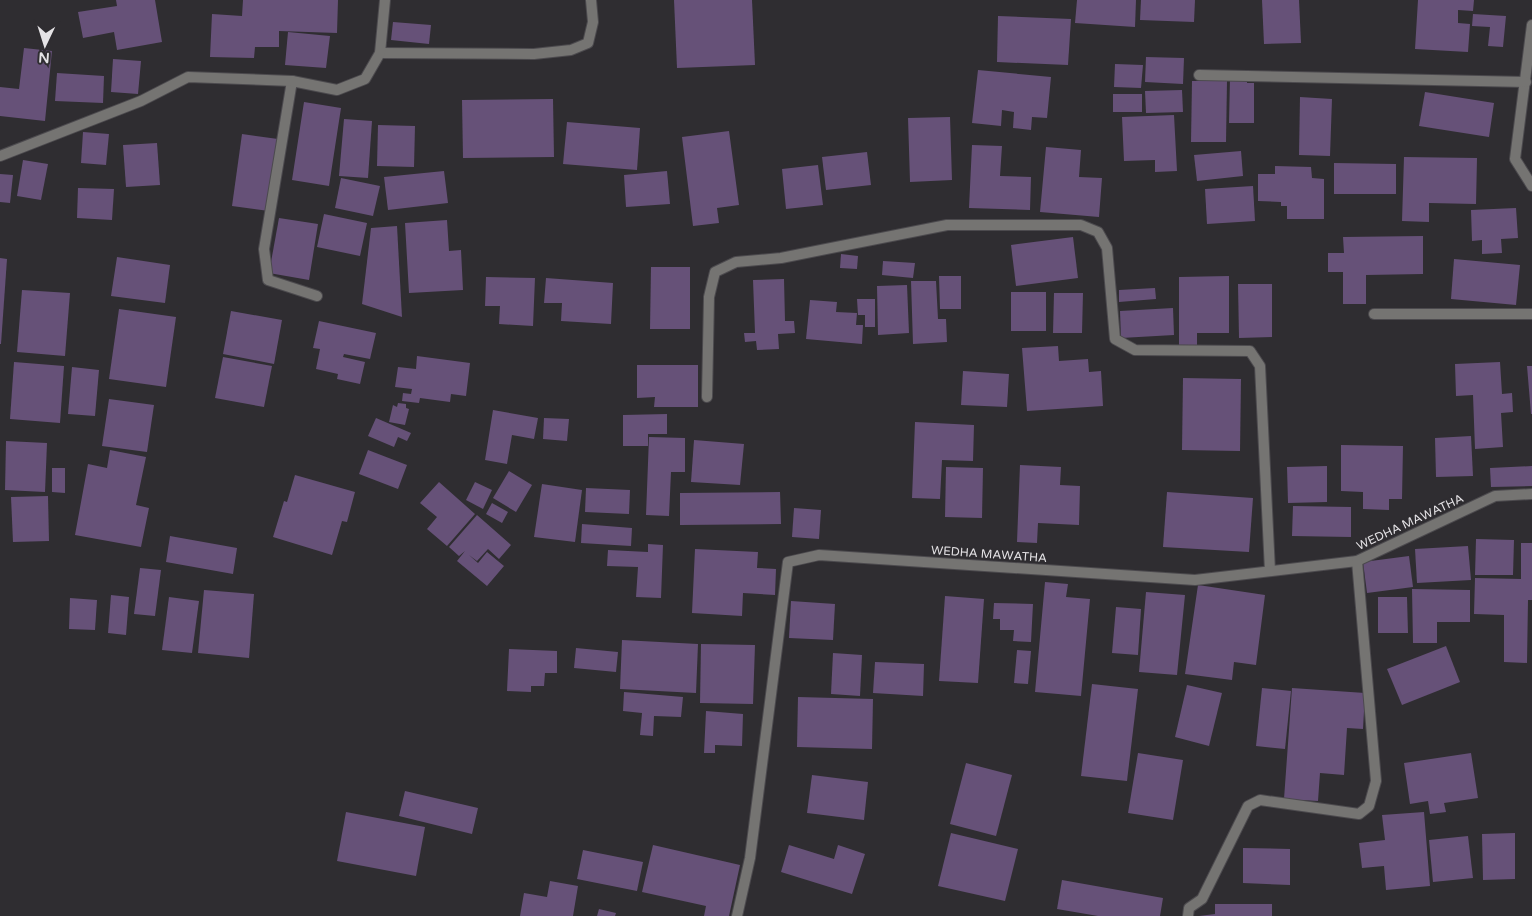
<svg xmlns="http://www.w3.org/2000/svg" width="1532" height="916" font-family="'Varela Round',sans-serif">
<rect width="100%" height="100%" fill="#2f2d31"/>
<g fill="#665178">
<polygon points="116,0 155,0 162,42 117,50 114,32 83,38 78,12 117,6"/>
<polygon points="243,0 338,0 337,33 279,31 279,47 255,47 254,58 210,57 212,14 242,16"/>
<polygon points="674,0 752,0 755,65 677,68"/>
<polygon points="1077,0 1136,0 1135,27 1075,23"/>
<polygon points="1141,0 1195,0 1194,22 1140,20"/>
<polygon points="1262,0 1299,0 1301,43 1264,44"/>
<polygon points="1418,0 1474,0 1473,11 1458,10 1458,23 1470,24 1468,52 1415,49"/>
<polygon points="1473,14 1506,16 1503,47 1488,46 1490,27 1472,26"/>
<polygon points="998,16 1071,19 1068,65 997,62"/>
<polygon points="393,22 431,25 429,44 391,40"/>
<polygon points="288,32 330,36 326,68 285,65"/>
<polygon points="24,48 52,51 45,121 0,116 0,87 19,89"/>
<polygon points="1146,57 1184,58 1183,84 1145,82"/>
<polygon points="113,59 141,61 138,94 111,92"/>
<polygon points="1115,64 1143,65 1141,88 1114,87"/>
<polygon points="978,70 1051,77 1047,118 1032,117 1031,130 1013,128 1014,112 1002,110 1001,126 972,123"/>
<polygon points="57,73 104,76 103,103 55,101"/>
<polygon points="1230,78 1247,78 1247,83 1254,83 1254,123 1229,123"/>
<polygon points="1192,81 1227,81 1226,142 1191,142"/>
<polygon points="1182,90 1183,112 1146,113 1145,91"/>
<polygon points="1425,92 1494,103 1489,137 1419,126"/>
<rect x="1113" y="94" width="29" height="18"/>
<polygon points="1300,97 1332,99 1330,156 1299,155"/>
<polygon points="553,99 554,157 463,158 462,100"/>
<polygon points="304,102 341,108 329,186 292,180"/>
<polygon points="1174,115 1177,171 1155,172 1155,160 1124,161 1122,117"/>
<polygon points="950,117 952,180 910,182 908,118"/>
<polygon points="344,119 372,121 368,178 339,176"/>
<polygon points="567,122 640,128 637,170 563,164"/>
<polygon points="378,125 415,126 414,167 377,166"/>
<polygon points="729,131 739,205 717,208 719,223 693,226 682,137"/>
<polygon points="83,132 109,134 106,165 81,163"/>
<polygon points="242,134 278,139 269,211 232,206"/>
<polygon points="157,143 160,185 126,187 123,145"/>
<polygon points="972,145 1002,146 1000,176 1031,177 1030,210 969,208"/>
<polygon points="1046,147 1081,150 1079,177 1102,178 1099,217 1040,212"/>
<polygon points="1241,151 1243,176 1197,181 1194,155"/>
<polygon points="867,152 871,185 826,190 822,157"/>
<polygon points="1404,157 1477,158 1476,204 1429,203 1429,222 1402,221"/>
<polygon points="23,160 48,164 41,200 17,196"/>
<polygon points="1334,163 1396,164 1396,194 1334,194"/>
<polygon points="818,165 823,205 786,209 782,169"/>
<polygon points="1275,166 1311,167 1312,178 1324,179 1324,219 1287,219 1287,206 1281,206 1281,202 1258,201 1258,174 1275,174"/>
<polygon points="444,171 448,203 388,210 384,177"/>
<polygon points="667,171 670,204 626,207 624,175"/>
<polygon points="0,174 13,175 10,203 0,202"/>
<polygon points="341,178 380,186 373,216 335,208"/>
<polygon points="1253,186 1255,221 1207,224 1205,189"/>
<polygon points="78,188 114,189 112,220 77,218"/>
<polygon points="1516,208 1518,238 1501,239 1502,253 1482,254 1482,240 1472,241 1471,210"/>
<polygon points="324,214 367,223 360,256 317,247"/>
<polygon points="279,218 318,224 309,280 269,273"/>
<polygon points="447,220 449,251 461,250 463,290 409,293 405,223"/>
<polygon points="397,226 402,317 362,304 371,228"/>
<polygon points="1423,236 1423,274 1366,275 1366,304 1343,304 1343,272 1328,272 1328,253 1344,253 1343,237"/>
<polygon points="1073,237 1078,278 1016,286 1011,245"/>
<polygon points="841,254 858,256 857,269 840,268"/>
<polygon points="117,257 170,265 165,303 111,296"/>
<polygon points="0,258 7,259 1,344 0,344"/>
<polygon points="1454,259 1520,265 1516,305 1451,299"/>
<polygon points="883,261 915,263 913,278 882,275"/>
<polygon points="651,267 690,267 690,329 650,329"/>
<polygon points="939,276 961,276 961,309 940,309"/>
<polygon points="1229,276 1229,333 1197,333 1197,345 1179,346 1179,277"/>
<polygon points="486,277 535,278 533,326 499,324 500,306 485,306"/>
<polygon points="546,278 613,283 611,324 561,321 562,303 544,303"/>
<polygon points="784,279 785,321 794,321 795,333 778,334 779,349 757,350 756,341 745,342 744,333 755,333 753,280"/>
<polygon points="911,281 936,281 938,319 946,319 947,342 913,344"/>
<polygon points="1238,284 1272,284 1272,337 1239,338"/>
<polygon points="907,285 909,333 878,335 877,286"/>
<polygon points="1155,288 1156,299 1119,302 1119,290"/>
<polygon points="22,290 70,293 65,356 17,352"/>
<rect x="1011" y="292" width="35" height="39"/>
<polygon points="1054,293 1083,293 1082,333 1053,333"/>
<polygon points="857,299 875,299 875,327 865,327 865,315 858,315"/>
<polygon points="810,300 837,302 836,312 857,313 856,325 863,325 862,344 806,339"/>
<polygon points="1173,308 1174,335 1121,338 1120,311"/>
<polygon points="119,309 176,317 166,387 109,379"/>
<polygon points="231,311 282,320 274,364 223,354"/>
<polygon points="319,321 376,333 370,359 344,354 343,357 365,362 360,384 337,379 338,374 316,369 320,349 313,348"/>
<polygon points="1058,346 1059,361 1088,359 1089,372 1101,371 1103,406 1027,411 1022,348"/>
<polygon points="417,356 470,363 466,396 451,394 450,402 420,398 419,403 402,401 403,393 411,394 412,389 395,387 398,367 416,369"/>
<polygon points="223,357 272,366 264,407 215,398"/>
<polygon points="14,362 64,366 60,423 10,419"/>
<polygon points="1500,362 1502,394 1512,393 1513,412 1501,413 1503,447 1475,449 1473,395 1456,396 1455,364"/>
<polygon points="637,365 698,365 698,407 654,407 655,397 637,398"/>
<polygon points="1527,366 1532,366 1532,414 1531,414"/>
<polygon points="72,367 99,370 95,416 68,414"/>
<polygon points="963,371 1009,374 1007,407 961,405"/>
<polygon points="1183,378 1241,379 1240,451 1182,450"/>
<polygon points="109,399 154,405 147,452 102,446"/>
<polygon points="398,403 406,404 406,408 409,409 405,425 389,422 393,405 397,407"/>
<polygon points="493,410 538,418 534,439 512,435 507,464 485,460"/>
<polygon points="667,414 667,434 648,434 648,446 623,446 623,415"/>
<polygon points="376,418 411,433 407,441 398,437 394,447 368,436"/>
<polygon points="544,418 569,419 567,441 543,439"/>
<polygon points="915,422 974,425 973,461 942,460 940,499 912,498"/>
<polygon points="1471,436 1473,476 1436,477 1435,438"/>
<polygon points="649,437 685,438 685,472 671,472 669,516 646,515"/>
<polygon points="694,440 744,444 740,485 691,482"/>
<polygon points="6,441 47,443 45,492 5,490"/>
<polygon points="1341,445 1403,446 1402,499 1389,499 1389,510 1363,509 1363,492 1341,491"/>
<polygon points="110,450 146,457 136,505 149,508 141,547 75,535 88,464 107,468"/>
<polygon points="368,450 407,465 398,489 359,474"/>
<polygon points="1020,465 1061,467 1060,485 1080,486 1079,525 1038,523 1037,543 1017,542"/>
<polygon points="1327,466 1327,502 1288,503 1287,467"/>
<polygon points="1532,466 1532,486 1491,487 1490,468"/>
<polygon points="946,467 983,468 982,518 945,517"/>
<polygon points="52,468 65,468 65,493 52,492"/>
<polygon points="509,471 532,485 516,512 493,498"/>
<polygon points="295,475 355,492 347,522 342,521 332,555 273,537 284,501 287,502"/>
<polygon points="439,482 475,514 447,546 427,529 437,517 420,503"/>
<polygon points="475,482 492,490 483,509 466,500"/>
<polygon points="542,484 582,490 575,542 534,537"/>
<polygon points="586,488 630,490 629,514 585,512"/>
<polygon points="780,492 781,524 680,525 680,493"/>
<polygon points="1167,492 1253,498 1249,552 1163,547"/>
<polygon points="48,496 49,541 13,542 11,497"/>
<polygon points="492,503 508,512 502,523 486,514"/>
<polygon points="1293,506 1351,507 1351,537 1292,536"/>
<polygon points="794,508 821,510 819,539 792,537"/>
<polygon points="477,515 511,545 499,559 488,549 477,561 469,555 478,563 487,552 504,566 487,586 457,561 465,551 459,556 449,547"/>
<polygon points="582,524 632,528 631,546 581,543"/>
<polygon points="170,536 237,548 233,574 166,562"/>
<polygon points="1476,539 1514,540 1513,575 1475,575"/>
<polygon points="1521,543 1532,543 1532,600 1528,600 1527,663 1504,662 1504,615 1474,614 1475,578 1521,579"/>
<polygon points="648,544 663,545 661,598 636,597 638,567 607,566 608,550 648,552"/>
<polygon points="1468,546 1471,580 1417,583 1415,549"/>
<polygon points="695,549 758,552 757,568 776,569 775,595 743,593 742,616 692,613"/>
<polygon points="1409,556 1413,587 1367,593 1363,562"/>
<polygon points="140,568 161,570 155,616 134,614"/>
<polygon points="1045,582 1068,584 1066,597 1090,599 1081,696 1035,692"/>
<polygon points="1198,585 1265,595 1256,665 1234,662 1232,680 1185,674"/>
<polygon points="1412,589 1470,590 1470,622 1437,622 1437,643 1413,643"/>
<polygon points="204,590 254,594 249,658 198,653"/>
<polygon points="1146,592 1185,595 1177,675 1139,672"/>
<polygon points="111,595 129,597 126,635 108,633"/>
<polygon points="945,596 984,599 978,683 939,681"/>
<polygon points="169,597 199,601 192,653 162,650"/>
<polygon points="1378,597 1407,597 1408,633 1378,633"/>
<polygon points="70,598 97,600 95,630 69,629"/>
<polygon points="791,601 835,604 833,640 789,638"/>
<polygon points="994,603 1033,604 1031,642 1013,641 1014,630 1000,630 1000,619 993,619"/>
<polygon points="1116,607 1141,609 1138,655 1112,653"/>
<polygon points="622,640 698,644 696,693 620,689"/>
<polygon points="701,644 755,645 753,704 700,703"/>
<polygon points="1446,646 1460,682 1402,705 1387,669"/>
<polygon points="576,648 618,652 616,672 574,668"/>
<polygon points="509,649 557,651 557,673 545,673 544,686 531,686 531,692 507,691"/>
<polygon points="1017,650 1031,651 1028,684 1014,683"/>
<polygon points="833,653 862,655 860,696 831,694"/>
<polygon points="875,662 924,664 923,696 873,693"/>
<polygon points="1092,684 1138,689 1127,781 1081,776"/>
<polygon points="1187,685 1222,693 1209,746 1175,737"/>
<polygon points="1262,688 1291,691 1285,749 1256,746"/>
<polygon points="1292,688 1365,693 1363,729 1347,728 1344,775 1320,773 1318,801 1284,799"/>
<polygon points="624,692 683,697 681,717 654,716 653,736 640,735 642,713 623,711"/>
<polygon points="798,697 873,699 872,749 797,747"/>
<polygon points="706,711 743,714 742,746 715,745 715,753 704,753"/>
<polygon points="1138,753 1183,760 1173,820 1128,813"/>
<polygon points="1471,753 1478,798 1444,803 1446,812 1430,814 1428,801 1410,804 1404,763"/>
<polygon points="966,763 1012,775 996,836 950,824"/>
<polygon points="812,775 868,782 864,820 807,813"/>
<polygon points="405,791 478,808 472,834 399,816"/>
<polygon points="346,812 425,827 416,876 337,861"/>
<polygon points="1424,812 1430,886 1386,890 1384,866 1362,868 1359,843 1385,840 1382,815"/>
<polygon points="951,833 1018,849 1005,901 938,886"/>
<polygon points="1515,833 1515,879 1483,880 1482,834"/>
<polygon points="1468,836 1473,878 1433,882 1429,840"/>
<polygon points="653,845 740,865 729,916 704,916 706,906 642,892"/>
<polygon points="789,845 834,859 838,845 865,854 852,894 781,872"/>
<polygon points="1243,848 1290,849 1290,885 1243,883"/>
<polygon points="583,850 643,862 637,891 577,879"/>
<polygon points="1062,880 1163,898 1160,916 1098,916 1057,909"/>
<polygon points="550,881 578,886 573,916 520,916 524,893 547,897"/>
<polygon points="1215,904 1272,904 1272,916 1199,916 1215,914"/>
<polygon points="599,909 616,913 615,916 597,916"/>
</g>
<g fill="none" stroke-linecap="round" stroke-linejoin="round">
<defs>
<polyline id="service" points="1374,314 1532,314"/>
<g id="minor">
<polyline points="1532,25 1515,159 1532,186"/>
<polyline points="380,53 534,54 571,50 588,43 593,22 591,0"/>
<polyline points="1199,75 1526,82"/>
<polyline points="292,81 264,249 268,280 317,296"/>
<polyline points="0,156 141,101 188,77 292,81 337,90 365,79 380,53 385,0"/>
<polyline points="707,397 709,297 715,272 736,262 781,258 947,225 1081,225 1098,232 1107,248 1115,339 1135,350 1250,351 1260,366 1270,571"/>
<polyline points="737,916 750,858 788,562 819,555 1195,580 1357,561 1495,496 1532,494"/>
<polyline points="1188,916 1189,908 1202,899 1248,806 1260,800 1359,814 1369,806 1376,781 1357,561"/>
</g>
</defs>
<use href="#service" stroke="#4c4a4e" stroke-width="12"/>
<use href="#minor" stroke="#4c4a4e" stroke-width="12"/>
<use href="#service" stroke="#757472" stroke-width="10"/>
<use href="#minor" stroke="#757472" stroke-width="10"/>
</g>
<g text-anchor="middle" stroke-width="4" stroke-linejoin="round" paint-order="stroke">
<g font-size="12" fill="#e5e3e6" stroke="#2f2d31">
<text transform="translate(1410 522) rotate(-25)" y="4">WEDHA MAWATHA</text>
<text transform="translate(989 554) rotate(4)" y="4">WEDHA MAWATHA</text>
</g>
</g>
<g transform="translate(45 45) rotate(184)" stroke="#2f2d31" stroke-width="4" paint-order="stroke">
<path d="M0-4L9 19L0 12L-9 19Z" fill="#e5e3e6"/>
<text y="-8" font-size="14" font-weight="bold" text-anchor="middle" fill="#e5e3e6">N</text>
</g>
</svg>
